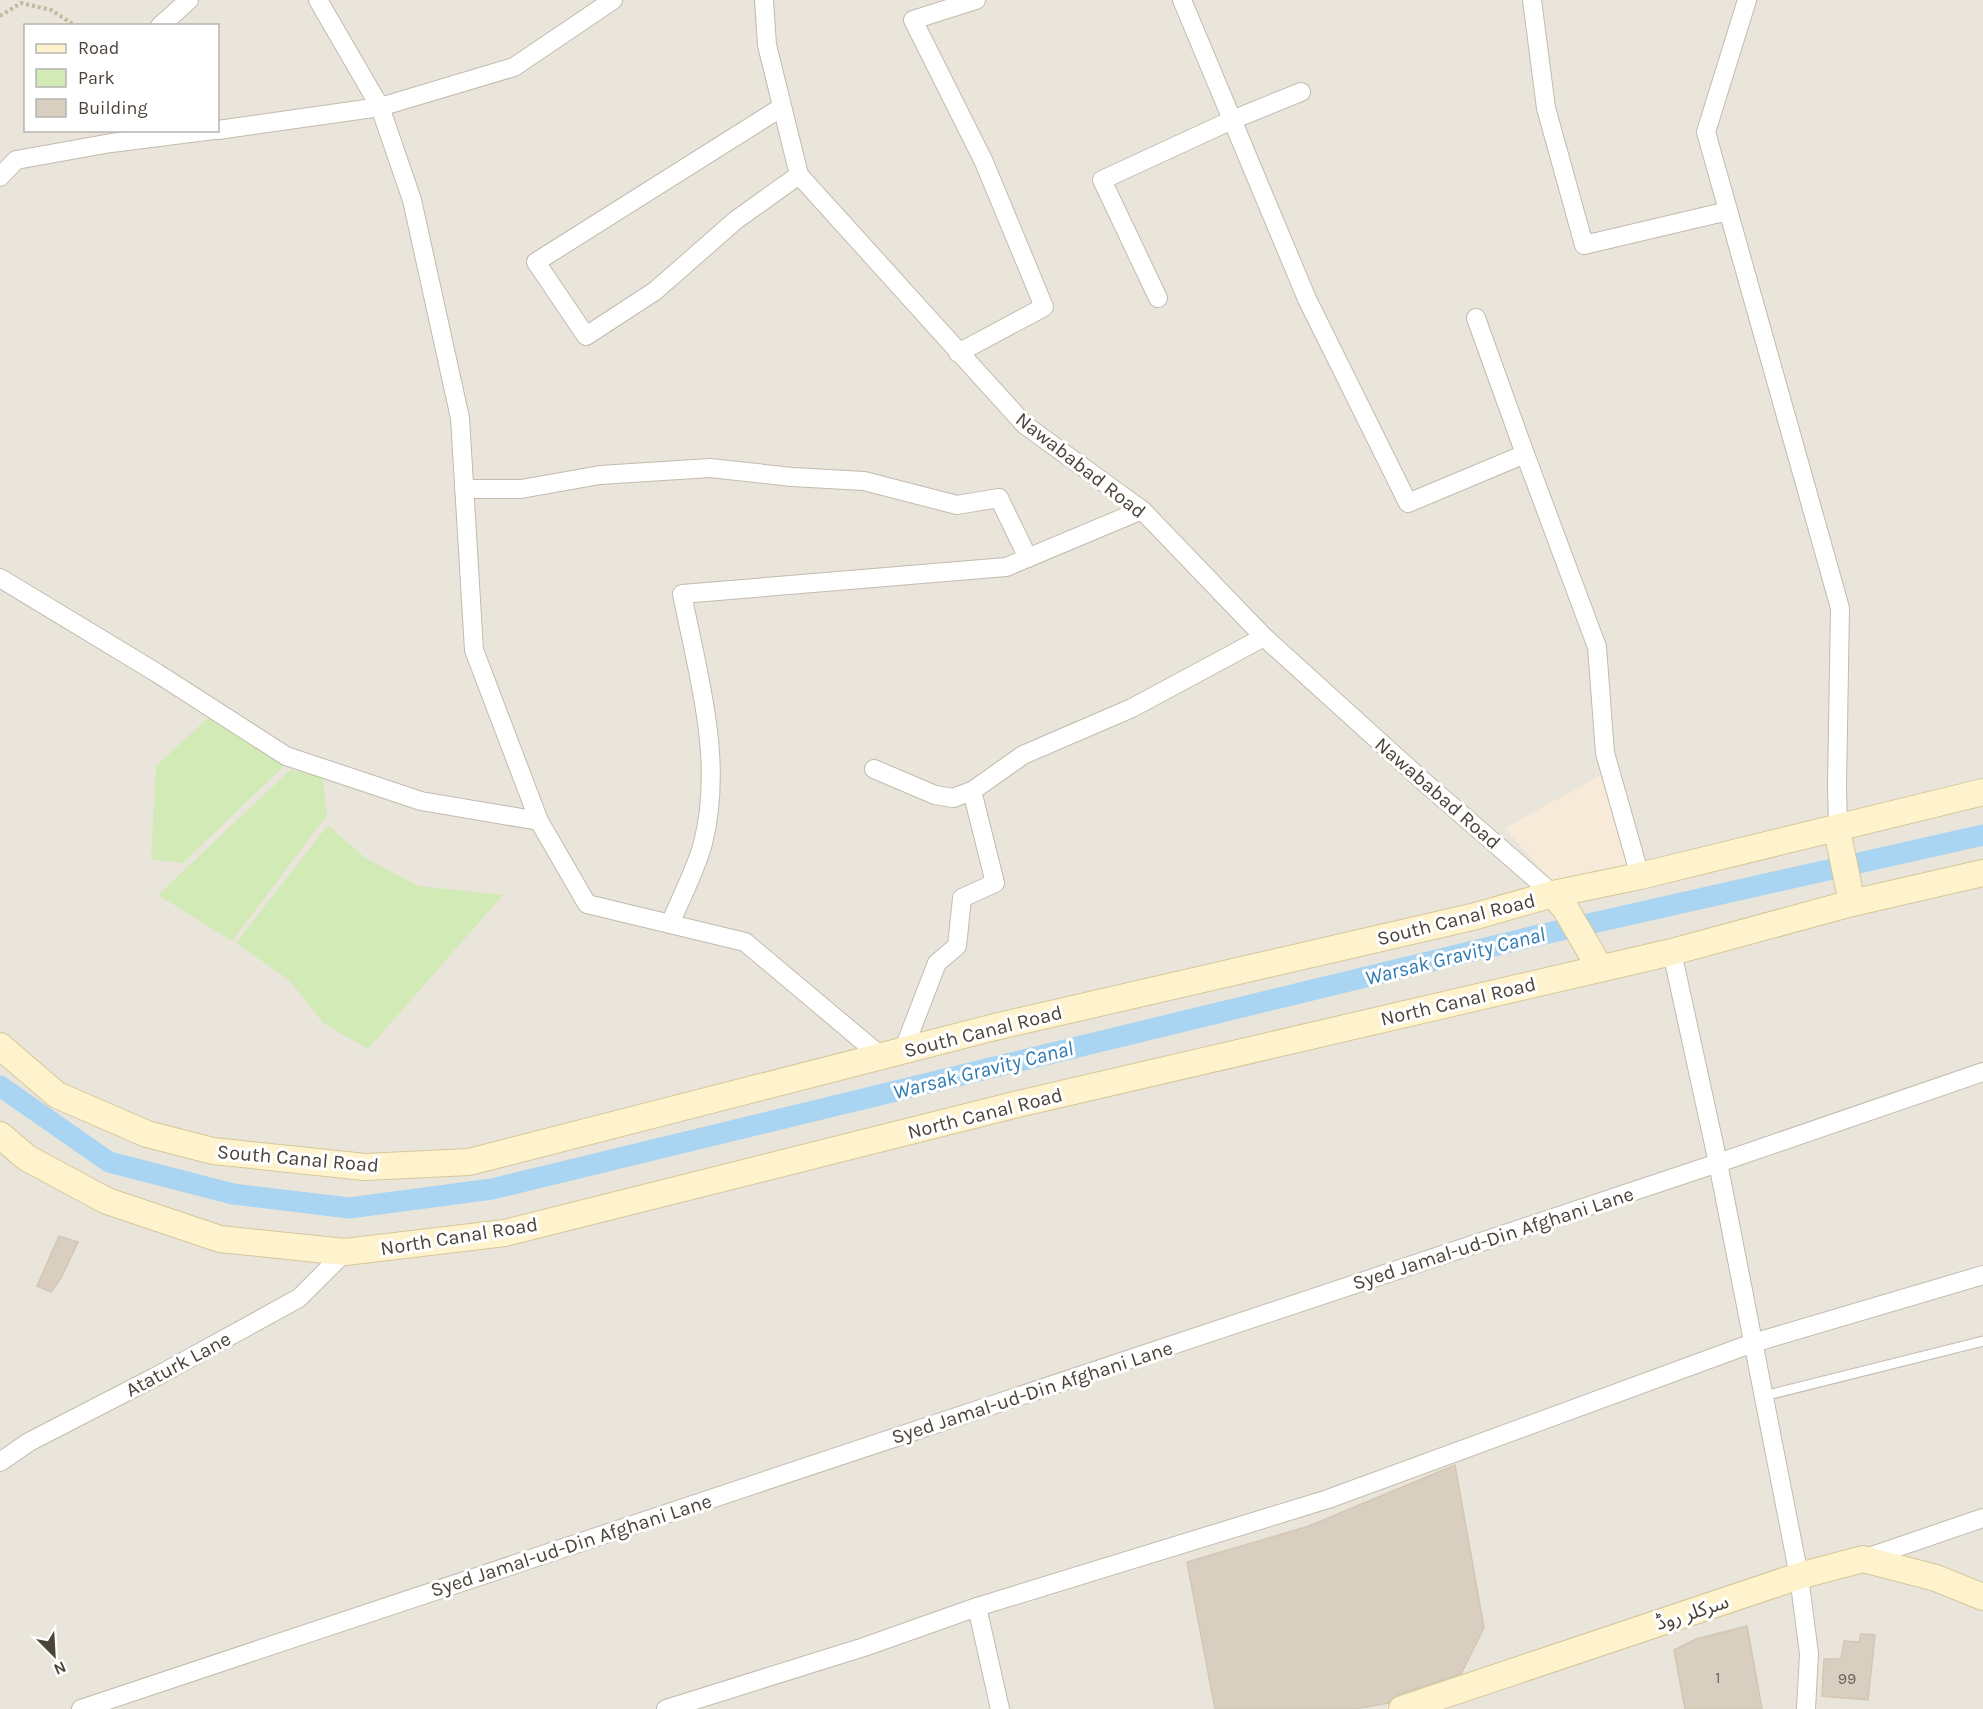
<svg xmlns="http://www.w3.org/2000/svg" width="1983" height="1709" font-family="Karla,'Noto Sans Arabic',sans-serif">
<rect width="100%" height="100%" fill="#f6f3ec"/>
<path fill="#eae5da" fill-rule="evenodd" d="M0,0H1983V1709H0ZM26,26H218V130H26Z"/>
<polygon fill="#f7ead8" points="1600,776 1635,873 1558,888 1505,828"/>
<g fill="#d2eab5">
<polygon points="208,718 286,764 183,863 151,859 156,766"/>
<polygon points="290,770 322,776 327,815 232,941 158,895"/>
<polygon points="328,825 364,857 418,886 503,895 368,1049 323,1023 289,980 236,943"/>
</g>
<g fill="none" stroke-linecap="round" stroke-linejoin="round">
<polyline stroke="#a9d4f2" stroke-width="21" points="0,1086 109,1162 233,1194 349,1208 492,1189 1535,936 1983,835"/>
</g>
<g fill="#d8cfc1" stroke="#d3c7b4" stroke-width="1.5">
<polygon points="59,1236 78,1242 61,1278 51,1292 37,1286"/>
<polygon points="1455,1465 1484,1628 1461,1674 1397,1695 1389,1703 1354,1709 1215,1709 1187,1562 1309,1526"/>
<polygon points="1747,1626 1762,1709 1685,1709 1674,1650 1696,1639"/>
<polygon points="1861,1634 1875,1635 1868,1700 1822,1696 1824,1659 1841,1659 1844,1641 1859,1642"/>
</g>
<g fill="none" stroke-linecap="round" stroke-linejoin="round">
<defs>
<polyline id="lane" points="1764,1396 1983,1341"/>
<g id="street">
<polyline points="764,0 767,45 799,175 1025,425 1142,510 1264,637 1423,781 1553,894"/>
<polyline points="1182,0 1307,299 1408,503 1525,454 1597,647 1605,753 1640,876"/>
<polyline points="1532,0 1546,108 1584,245 1728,211"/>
<polyline points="1747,0 1706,132 1840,608 1837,786 1838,827"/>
<polyline points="160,26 189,0"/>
<polyline points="782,107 536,262 586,336 655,291 736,220 799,175"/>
<polyline points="218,130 380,107 318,0"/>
<polyline points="0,177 16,160 111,143 214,130"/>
<polyline points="1158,298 1102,180 1232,120 1301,92"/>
<polyline points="1476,318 1525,454"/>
<polyline points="958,353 1044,307 984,162 913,20 976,0"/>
<polyline points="464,489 521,489 600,475 710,468 792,477 864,481 957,505 999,498 1028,558"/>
<polyline points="0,578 157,673 286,756 421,801 539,821 474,650 460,418 412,200 380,107 514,67 613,0"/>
<polyline points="874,769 935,795 953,798 972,791"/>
<polyline points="539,821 587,904 745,942 882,1057"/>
<path d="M670,924C680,900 697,867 703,843C724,760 698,675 682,594L1006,567L1142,510"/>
<polyline points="1672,952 1718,1163 1799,1576 1809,1654 1806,1709"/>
<polyline points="903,1051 937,963 957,946 962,898 995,883 972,791 1023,755 1132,708 1264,637"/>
<polyline points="0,1462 29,1442 159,1375 299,1298 345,1252"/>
<polyline points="1863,1559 1983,1518"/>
<polyline points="977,1607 1000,1709"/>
<polyline points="81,1709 1718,1163 1983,1072"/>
<polyline points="666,1709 864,1647 977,1607 1328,1499 1753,1343 1983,1275"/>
</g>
<g id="secondary">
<polyline points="1838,827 1838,835 1852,903"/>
<polyline points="1553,894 1565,908 1600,968"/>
<polyline points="0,1046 57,1095 147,1134 213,1151 365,1167 469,1162 995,1027 1472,917 1553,894 1640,876 1983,792"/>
<polyline points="0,1135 27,1158 107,1201 220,1239 345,1252 505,1233 1014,1105 1672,952 1852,903 1983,873"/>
<polyline points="1402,1709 1799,1576 1863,1559 1936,1578 1983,1597"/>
</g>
</defs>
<use href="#lane" stroke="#c2bbae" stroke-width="11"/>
<use href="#street" stroke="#c2bbae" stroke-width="20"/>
<use href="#secondary" stroke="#d6c79b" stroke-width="28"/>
<polyline stroke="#c4b79f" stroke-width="4" stroke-dasharray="3 3" stroke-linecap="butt" points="0,16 21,3 51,10 76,26"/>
<use href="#lane" stroke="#fff" stroke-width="9"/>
<use href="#street" stroke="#fff" stroke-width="18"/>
<use href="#secondary" stroke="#fff3cd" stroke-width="26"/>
</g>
<g text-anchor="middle" stroke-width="6" stroke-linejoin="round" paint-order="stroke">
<g font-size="16" fill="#6e675b">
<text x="1718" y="1683">1</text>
<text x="1847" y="1684">99</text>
</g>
<g font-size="20" fill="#4b4439" stroke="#fff">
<text transform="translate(1081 465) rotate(38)" y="7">Nawababad Road</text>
<text transform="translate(1438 793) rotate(41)" y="7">Nawababad Road</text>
<text transform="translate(1456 919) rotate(-14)" y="7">South Canal Road</text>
<text transform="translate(1458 1001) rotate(-13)" y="7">North Canal Road</text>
<text transform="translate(983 1031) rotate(-14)" y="7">South Canal Road</text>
<text transform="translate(985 1113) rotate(-14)" y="7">North Canal Road</text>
<text transform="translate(298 1158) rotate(5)" y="7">South Canal Road</text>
<text transform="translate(459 1236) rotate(-9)" y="7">North Canal Road</text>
<text transform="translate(1493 1238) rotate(-18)" y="7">Syed Jamal-ud-Din Afghani Lane</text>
<text transform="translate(178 1364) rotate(-28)" y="7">Ataturk Lane</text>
<text transform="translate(1032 1392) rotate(-18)" y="7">Syed Jamal-ud-Din Afghani Lane</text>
<text transform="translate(571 1545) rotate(-18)" y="7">Syed Jamal-ud-Din Afghani Lane</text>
<text transform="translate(1692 1612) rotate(-18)" y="7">سرکلر روڈ</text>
</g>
<g font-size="21" font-style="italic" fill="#2e7ab2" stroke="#fff">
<text transform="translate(1455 956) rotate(-14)" y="7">Warsak Gravity Canal</text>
<text transform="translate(983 1070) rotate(-14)" y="7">Warsak Gravity Canal</text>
</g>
</g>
<rect x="24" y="24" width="195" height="108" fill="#ffffff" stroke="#b7b4b0" stroke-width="1.5"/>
<rect x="36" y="44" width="30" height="9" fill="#fff3cd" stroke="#b7b4b0" stroke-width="1.5"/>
<text x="78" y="54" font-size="18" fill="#4b4439">Road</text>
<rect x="36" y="69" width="30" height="18" fill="#d2eab5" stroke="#b7b4b0" stroke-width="1.5"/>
<text x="78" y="84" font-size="18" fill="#4b4439">Park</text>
<rect x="36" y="99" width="30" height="18" fill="#d8cfc1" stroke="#b7b4b0" stroke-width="1.5"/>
<text x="78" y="114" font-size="18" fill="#4b4439">Building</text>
<g transform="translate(54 1655) rotate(156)" stroke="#ffffff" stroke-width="4.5" paint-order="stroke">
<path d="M0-4.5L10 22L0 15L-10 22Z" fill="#4b4439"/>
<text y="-9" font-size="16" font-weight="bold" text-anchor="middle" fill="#4b4439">N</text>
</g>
</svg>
